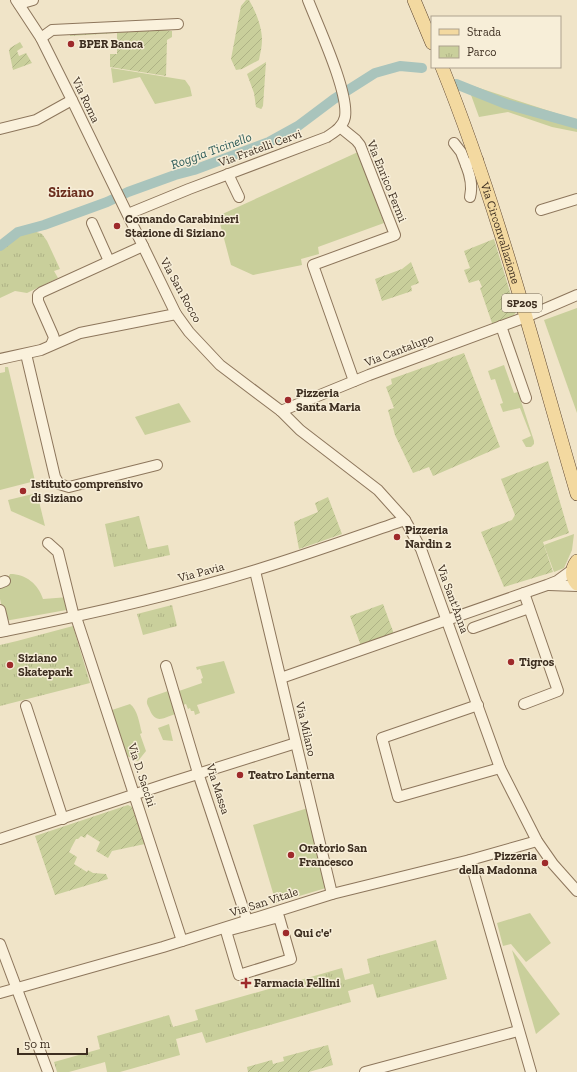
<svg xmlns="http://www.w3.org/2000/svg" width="577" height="1072" font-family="'Zilla Slab',serif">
<defs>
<pattern id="park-tufts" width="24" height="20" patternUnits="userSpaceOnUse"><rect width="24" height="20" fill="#c9cf9b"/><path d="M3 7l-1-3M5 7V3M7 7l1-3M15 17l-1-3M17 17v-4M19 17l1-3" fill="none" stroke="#aeb285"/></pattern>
<pattern id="garden-furrows" width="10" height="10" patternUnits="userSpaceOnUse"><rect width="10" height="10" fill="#c9cf9b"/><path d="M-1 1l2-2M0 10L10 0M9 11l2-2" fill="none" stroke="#aeb285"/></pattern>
</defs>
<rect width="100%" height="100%" fill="#f0e4c8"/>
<g fill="#c9cf9b">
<polygon points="111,68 185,80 190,87 192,96 155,104 140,77 113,83"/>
<polygon points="467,84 577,120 577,132 552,127 508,112 479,117"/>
<polygon points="358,152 384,223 318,247 319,254 301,259 302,265 253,275 231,265 218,216"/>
<polygon points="577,308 577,413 544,320"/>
<polygon points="504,365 514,393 518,392 534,441 534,444 531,447 526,447 522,440 531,436 520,408 503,412 500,404 503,403 495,379 491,380 488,371"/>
<polygon points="5,367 8,367 35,481 0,490 0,373 5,372"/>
<polygon points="179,403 191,422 145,435 135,417"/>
<polygon points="37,493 45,526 11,511 8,500"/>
<polygon points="574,534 572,550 564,568 554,572 544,545"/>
<path d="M10,574C26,574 38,584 43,599L69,597L72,609L5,621L0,599V588L2,587Z"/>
<polygon points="224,661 235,693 197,705 200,713 195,715 194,711 191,711 190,708 188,709 186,704 183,705 179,691 202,683 201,679 203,678 200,669 197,670 196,667"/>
<path d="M168,691L175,714C162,719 155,724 149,708C147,704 146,702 148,698Z"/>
<path d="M130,704C138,710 139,723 142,733L140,734L146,751L138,761L127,756L112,710Z"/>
<polygon points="169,724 173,741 163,740 158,728"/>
<polygon points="308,808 326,888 276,903 253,825"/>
<polygon points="530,913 551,943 526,962 511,944 503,946 497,923"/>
<polygon points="512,950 560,1014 536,1034"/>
</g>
<g fill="url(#park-tufts)">
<path d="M34,231L42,234L47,241L60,269L54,271L58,278L27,293L15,291L0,298V247C12,235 17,234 34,231Z"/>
<polygon points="139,516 148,549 168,545 170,555 114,567 105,524"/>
<polygon points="172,605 177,626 143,635 137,614"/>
<polygon points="73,626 90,683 0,706 0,645 17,641"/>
<polygon points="436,940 447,979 377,998 373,984 348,991 351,1002 206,1043 202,1032 176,1039 180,1055 120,1072 107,1072 105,1062 69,1072 57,1072 54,1062 100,1049 97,1036 169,1015 173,1027 198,1020 195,1010 342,968 345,980 370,973 367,959"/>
</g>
<g fill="url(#garden-furrows)">
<path d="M246,0H249C256,12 262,27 262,40C262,47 260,54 259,60L242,69L236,70L231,59L241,6Z"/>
<polygon points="158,29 172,31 172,37 167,40 166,76 110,67 110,54 117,54 117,33 70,36 70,30"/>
<polygon points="20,42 23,47 17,51 19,56 26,53 32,63 13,70 9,51 10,48"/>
<polygon points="266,62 263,106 261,109 256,107 254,93 247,74"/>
<polygon points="494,239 516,312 512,318 493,326 480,288 482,287 479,280 469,283 464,270 470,268 464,251"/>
<polygon points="411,262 419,283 411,286 412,291 382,301 375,279 402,269"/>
<polygon points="464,353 500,447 433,476 429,467 413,473 395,435 388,410 394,408 386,387 392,384 391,379"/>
<polygon points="548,461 569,533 543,542 553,572 504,587 481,532 512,520 515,515 501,479"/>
<polygon points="328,497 342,534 299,549 294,522 318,512 315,503"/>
<polygon points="383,604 394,634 361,646 350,616"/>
<polygon points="128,805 132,807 145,844 112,851 108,858 96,851 100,842 87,834 85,838 81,836 78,839 76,839 69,852 77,857 74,864 87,872 88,870 93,873 106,874 108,879 55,895 35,836"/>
<polygon points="328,1045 333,1065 309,1072 248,1072 247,1067 272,1060 273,1064 284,1061 283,1057"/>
</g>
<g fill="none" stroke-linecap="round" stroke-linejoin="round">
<g stroke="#a9c4bc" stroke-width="10">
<polyline points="456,84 506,104 577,124"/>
<polyline points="0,246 18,232 44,225 107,202 128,192 175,175 194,170 269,142 298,126 334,99 375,73 400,66 422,68"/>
</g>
<defs>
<g id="minor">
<polyline points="16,0 41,38 72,100 176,314 189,332 220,365 281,411 300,430 378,490 405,520 421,549 500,768 537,841 553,864 577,891"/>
<polyline points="19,4 33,0"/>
<polyline points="41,38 52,30 178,24"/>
<polyline points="340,127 356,140 360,145 395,235 313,265 354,381"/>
<polyline points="0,129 36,120 72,100"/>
<polyline points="454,143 461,152 466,165 478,160"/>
<path d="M466,165C470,175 473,185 470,197"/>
<polyline points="228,174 239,197"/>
<polyline points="541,210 577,199"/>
<path d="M128,214L189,189L327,137C334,132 343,127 345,117C349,92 318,26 308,0"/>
<polyline points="92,223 109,261"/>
<polyline points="501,326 526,398"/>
<polyline points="51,345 54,338 53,335 38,301 38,295 42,292 143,246"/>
<polyline points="26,354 55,477 59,484 69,487 157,465"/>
<polyline points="0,359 41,350 80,333 176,314"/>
<polyline points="281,411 369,375 526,317 577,295"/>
<polyline points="48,543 58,552 74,617"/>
<polyline points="255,571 332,894"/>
<polyline points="0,583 5,581"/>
<polyline points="549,585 577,586"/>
<polyline points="0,610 5,631"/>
<polyline points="76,617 182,941"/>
<polyline points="473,628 529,608"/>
<path d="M0,632C86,615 172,596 256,570C306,555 355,537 405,520"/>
<polyline points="166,666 198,773 247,920"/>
<polyline points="281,678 547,585 557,581 572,570"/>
<polyline points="524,704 558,691 524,593"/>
<polyline points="478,705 382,738 398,797 500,768"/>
<polyline points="26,706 63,819"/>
<polyline points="0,839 169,783 296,743"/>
<polyline points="470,860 531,1072"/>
<polygon points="279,917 291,959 239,975 226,931"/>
<polyline points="0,944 48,1072"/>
<polyline points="0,993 163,947 332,894 470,860 537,841"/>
<polyline points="365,1072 518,1031"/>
</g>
<g id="major">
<polyline points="414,0 432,43"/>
<path id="s1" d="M442,67C498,206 535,351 577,494"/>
<path d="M577,561C571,569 571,577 577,584"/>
</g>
</defs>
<use href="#minor" stroke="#8d765c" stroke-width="12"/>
<use href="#major" stroke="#5b4430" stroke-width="14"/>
<use href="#minor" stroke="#faf1dc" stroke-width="10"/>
<use href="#major" stroke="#f3d9a0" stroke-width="13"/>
</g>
<g fill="#9e2a2b" stroke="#f7eed8" stroke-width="1.5">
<circle cx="71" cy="44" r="4"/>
<circle cx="117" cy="226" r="4"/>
<circle cx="288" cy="400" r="4"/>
<circle cx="23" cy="491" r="4"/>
<circle cx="397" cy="537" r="4"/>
<circle cx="511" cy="662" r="4"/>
<circle cx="10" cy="665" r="4"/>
<circle cx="240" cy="775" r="4"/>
<circle cx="291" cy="855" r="4"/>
<circle cx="545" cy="863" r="4"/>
<circle cx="286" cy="933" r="4"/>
<path d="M244 977h4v4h4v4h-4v4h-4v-4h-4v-4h4z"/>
</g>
<g text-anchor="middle" stroke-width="3" stroke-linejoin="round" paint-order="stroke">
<rect fill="#f7eed8" stroke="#756857" stroke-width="1" x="502" y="294" width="40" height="18" rx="3"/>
<g font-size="11" font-weight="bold" fill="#3d2e20">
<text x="522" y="307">SP205</text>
</g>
<g font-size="12" font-weight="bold" fill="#3d2e20" stroke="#f7eed8" text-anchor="start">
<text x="79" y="48">BPER Banca</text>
<text x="125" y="223">Comando Carabinieri<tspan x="125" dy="14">Stazione di Siziano</tspan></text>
<text x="296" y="397">Pizzeria<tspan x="296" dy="14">Santa Maria</tspan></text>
<text x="31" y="488">Istituto comprensivo<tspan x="31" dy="14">di Siziano</tspan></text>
<text x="405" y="534">Pizzeria<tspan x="405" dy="14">Nardin 2</tspan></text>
<text x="18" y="662">Siziano<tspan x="18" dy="14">Skatepark</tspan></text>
<text x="519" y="666">Tigros</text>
<text x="248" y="779">Teatro Lanterna</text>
<text x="299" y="852">Oratorio San<tspan x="299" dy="14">Francesco</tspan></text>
<text x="537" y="860" text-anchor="end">Pizzeria<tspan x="537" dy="14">della Madonna</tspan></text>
<text x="294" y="937">Qui c'e'</text>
<text x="254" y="987">Farmacia Fellini</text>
</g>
<g font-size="12" fill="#3d2e20" stroke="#f7eed8">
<text transform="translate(86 100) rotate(64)" y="4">Via Roma</text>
<text transform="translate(260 148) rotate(-20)" y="4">Via Fratelli Cervi</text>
<text transform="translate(387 181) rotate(68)" y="4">Via Enrico Fermi</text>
<text dy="4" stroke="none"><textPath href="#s1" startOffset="176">Via Circonvallazione</textPath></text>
<text transform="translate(181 290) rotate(61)" y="4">Via San Rocco</text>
<text transform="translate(399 350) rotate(-21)" y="4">Via Cantalupo</text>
<text transform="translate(201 572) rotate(-15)" y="4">Via Pavia</text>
<text transform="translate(453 599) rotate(70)" y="4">Via Sant'Anna</text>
<text transform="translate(306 729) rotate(77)" y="4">Via Milano</text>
<text transform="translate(142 775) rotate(72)" y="4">Via D. Sacchi</text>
<text transform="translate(218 789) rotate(72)" y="4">Via Massa</text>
<text transform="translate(264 902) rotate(-18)" y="4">Via San Vitale</text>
</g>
<g font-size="13" font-style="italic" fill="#2f5d5a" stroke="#f7eed8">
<text transform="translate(211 150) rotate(-20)" y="5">Roggia Ticinello</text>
</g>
<g font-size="14" font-weight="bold" fill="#6b2e1e" stroke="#f7eed8">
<text x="71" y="197">Siziano</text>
</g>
</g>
<rect x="431" y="16" width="130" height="52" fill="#f7eed8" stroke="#ada18e"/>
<rect x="439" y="29" width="20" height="6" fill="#f3d9a0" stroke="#ada18e"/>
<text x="467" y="36" font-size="12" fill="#3d2e20">Strada</text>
<rect x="439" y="46" width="20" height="12" fill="url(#park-tufts)" stroke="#ada18e"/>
<text x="467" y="56" font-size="12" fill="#3d2e20">Parco</text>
<path d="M18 1048v6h69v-6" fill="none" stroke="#3d2e20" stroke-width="2"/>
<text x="24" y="1048" font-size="12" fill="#3d2e20" stroke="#f7eed8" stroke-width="3" paint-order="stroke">50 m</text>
</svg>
